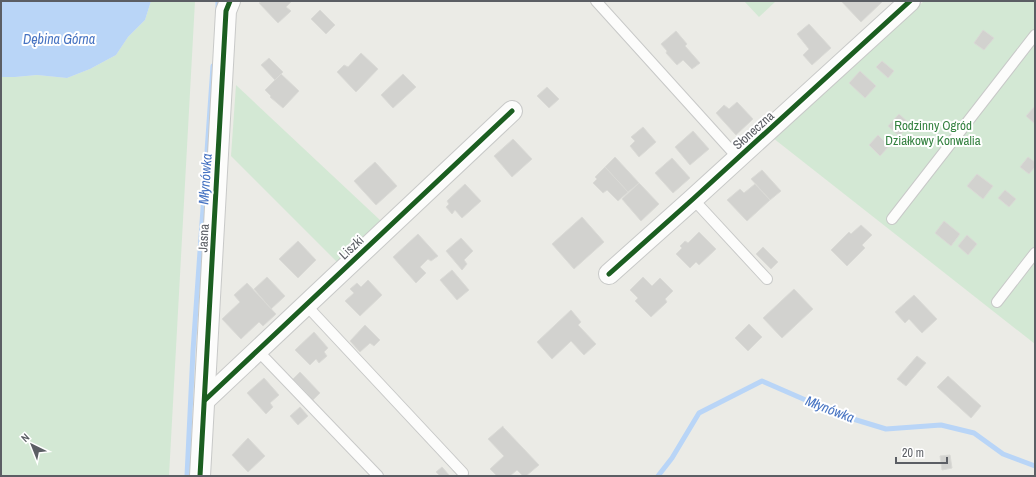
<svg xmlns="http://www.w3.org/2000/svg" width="1036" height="477" font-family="'Archivo Narrow',sans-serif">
<rect width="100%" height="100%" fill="#ebebe6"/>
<g fill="#d3e8d4">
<polygon points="151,1 195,1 169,476 1,476 1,77 15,77 37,75 67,78 90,69 116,55 128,37 145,20"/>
<polygon points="744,1 776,1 759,17"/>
<polygon points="924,1 1035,1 1035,344 773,138"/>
<polygon points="236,85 381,221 338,263 231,156"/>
</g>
<polygon fill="#b9d5f7" points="1,1 151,1 145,20 128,37 116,55 90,69 67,78 37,75 15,77 1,77"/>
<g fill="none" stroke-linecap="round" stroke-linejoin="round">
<g stroke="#b9d5f7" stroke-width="5">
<polyline points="218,10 218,1"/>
<polyline points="187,476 193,351 213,66"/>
<polyline points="658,476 672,458 699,413 762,381 840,415 886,429 941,425 974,433 1003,454 1035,466"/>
</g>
</g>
<g fill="#d2d2cf" stroke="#dadad6">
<polygon points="262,1 292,1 286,7 291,11 278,23 259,3"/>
<polygon points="841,1 881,1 882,2 861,22"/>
<polygon points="320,10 335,25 326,34 311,19"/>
<polygon points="809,24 831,48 812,65 803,55 809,49 797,34"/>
<polygon points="983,30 994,38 984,50 974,43"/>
<polygon points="676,31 687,44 685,46 700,63 692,69 683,60 677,65 666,53 667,51 661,44"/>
<polygon points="361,53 378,69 356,92 337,72 344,65 348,67"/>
<polygon points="269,58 283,72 275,80 261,65"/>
<polygon points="882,61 894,71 888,78 876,67"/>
<polygon points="860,71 876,86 865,98 849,83"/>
<polygon points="281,74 299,91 283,108 270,97 271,96 265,90"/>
<polygon points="403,74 416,87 393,108 381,95"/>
<polygon points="547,87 559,99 549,108 537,96"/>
<polygon points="737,102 753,119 736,135 716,113 724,105 729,109"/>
<polygon points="1035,106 1035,124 1026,116"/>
<polygon points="899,114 910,124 899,136 888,126"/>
<polygon points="643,127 656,142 639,157 630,146 635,141 631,137"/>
<polygon points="693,131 709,149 690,165 675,147"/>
<polygon points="878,135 889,146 880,156 869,145"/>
<polygon points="513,139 532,159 512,177 494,156"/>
<polygon points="615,157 639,183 628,192 605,167"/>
<polygon points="1028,157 1035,162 1035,167 1029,174 1020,167"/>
<polygon points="672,158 690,178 673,193 655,173"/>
<polygon points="375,162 397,186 376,205 354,181"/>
<polygon points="605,167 628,192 618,201 607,190 603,193 593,183 597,179 595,177"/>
<polygon points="762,170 781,191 770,200 751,179"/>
<polygon points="977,174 993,186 983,199 967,186"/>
<polygon points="639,183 659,204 641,221 622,199"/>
<polygon points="465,184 481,201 462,218 455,210 452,214 446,207 449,204 447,201"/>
<polygon points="755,184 770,200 747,221 727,200 740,189 744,193"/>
<polygon points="1005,190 1016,199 1009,207 998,198"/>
<polygon points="582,217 604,242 574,269 552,244"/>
<polygon points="944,221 960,234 951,246 935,233"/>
<polygon points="861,225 872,235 862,245 865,248 847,266 831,250 849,232 851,234"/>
<polygon points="699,232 716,249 699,265 696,262 690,268 676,254 682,248 680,246 685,241 688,243"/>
<polygon points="418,234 438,256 431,261 428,259 420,267 426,273 416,283 393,257"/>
<polygon points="967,235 977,244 968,255 958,246"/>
<polygon points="461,238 473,251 464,260 467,264 462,270 446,251"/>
<polygon points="298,241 316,260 298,278 279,259"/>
<polygon points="763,247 778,262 771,269 756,254"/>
<polygon points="452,270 469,290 457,300 440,280"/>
<polygon points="267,277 285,296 271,309 254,289"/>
<polygon points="643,277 652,286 660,278 673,291 665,299 667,302 651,317 635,301 638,298 630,290"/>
<polygon points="368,280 382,295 360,316 345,301 354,293 350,289 357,283 361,287"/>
<polygon points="247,283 276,314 263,326 259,322 241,339 222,319 240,302 234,295"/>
<polygon points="794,289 813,309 782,338 763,318"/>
<polygon points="914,295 937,319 922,333 909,319 905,323 895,312"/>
<polygon points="571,310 581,322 578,325 596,344 584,355 571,341 552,359 537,342"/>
<polygon points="749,324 762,337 748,351 735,338"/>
<polygon points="365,325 380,340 374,346 370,343 360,352 350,341"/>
<polygon points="314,332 328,348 324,352 327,356 319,363 316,359 310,365 295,350"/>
<polygon points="917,356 926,363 906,386 897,379"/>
<polygon points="300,372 320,393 313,400 293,379"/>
<polygon points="948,376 981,406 971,418 937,387"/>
<polygon points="264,378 279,395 270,403 273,407 266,414 247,393"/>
<polygon points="300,407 308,416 298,425 290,416"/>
<polygon points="503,426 503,427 539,465 526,476 523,476 517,470 510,476 497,476 490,469 504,456 488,439"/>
<polygon points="248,438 265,456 248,472 232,455"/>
<polygon points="950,455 952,468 942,470 940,456"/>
<polygon points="442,467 449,475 447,476 438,476 439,475 436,472"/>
</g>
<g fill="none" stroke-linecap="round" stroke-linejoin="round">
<defs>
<g id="service">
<polyline points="596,1 738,158"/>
<polyline points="693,199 767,279"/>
<polyline points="892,219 1035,35"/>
<polyline points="997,302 1035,253"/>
<polyline points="306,305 463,473"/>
<polyline points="257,350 378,476"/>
</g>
<g id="minor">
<polyline points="609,274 693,199 910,1"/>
<polyline points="205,400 512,111"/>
<polyline points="200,476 226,11 230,1"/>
</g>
</defs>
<use href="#service" stroke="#c8c9c8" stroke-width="12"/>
<use href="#minor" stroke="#c8c9c8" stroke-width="22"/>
<use href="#service" stroke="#fcfcfb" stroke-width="10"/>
<use href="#minor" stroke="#fcfcfb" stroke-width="20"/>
<defs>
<g id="cycleway">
<polyline points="609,274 693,199 910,1"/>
<polyline points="205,400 512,111"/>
<polyline points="200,476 226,11 230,1"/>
</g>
</defs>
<use href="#cycleway" stroke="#fff" stroke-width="8"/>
<use href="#cycleway" stroke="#1b5e20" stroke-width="5"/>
</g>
<g text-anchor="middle" stroke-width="4" stroke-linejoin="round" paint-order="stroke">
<g font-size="13" fill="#358241" stroke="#fff">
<text x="933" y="130">Rodzinny Ogród<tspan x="933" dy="15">Działkowy Konwalia</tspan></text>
</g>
<g font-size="13" fill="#5b5e64" stroke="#fff">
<text transform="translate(753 130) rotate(-42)" y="5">Słoneczna</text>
<text transform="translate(203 238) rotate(-87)" y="5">Jasna</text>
<text transform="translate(351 247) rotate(-43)" y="5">Liszki</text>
</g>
<g font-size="14" font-style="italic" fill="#4673c2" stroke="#fff">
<text x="59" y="44">Dębina Górna</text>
<text transform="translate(205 179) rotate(-86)" y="5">Młynówka</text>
<text transform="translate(830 409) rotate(21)" y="5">Młynówka</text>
</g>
</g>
<rect width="1036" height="477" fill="none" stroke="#5b5e64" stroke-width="4"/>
<g transform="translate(32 445) rotate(317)" stroke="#ffffff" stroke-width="3" paint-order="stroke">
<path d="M0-3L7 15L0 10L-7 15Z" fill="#5b5e64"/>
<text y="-6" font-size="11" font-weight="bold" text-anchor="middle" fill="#5b5e64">N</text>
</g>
<path d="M896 457v6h51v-6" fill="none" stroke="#5b5e64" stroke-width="2"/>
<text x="902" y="457" font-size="12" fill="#5b5e64" stroke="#ffffff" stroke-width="3" paint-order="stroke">20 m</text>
</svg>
